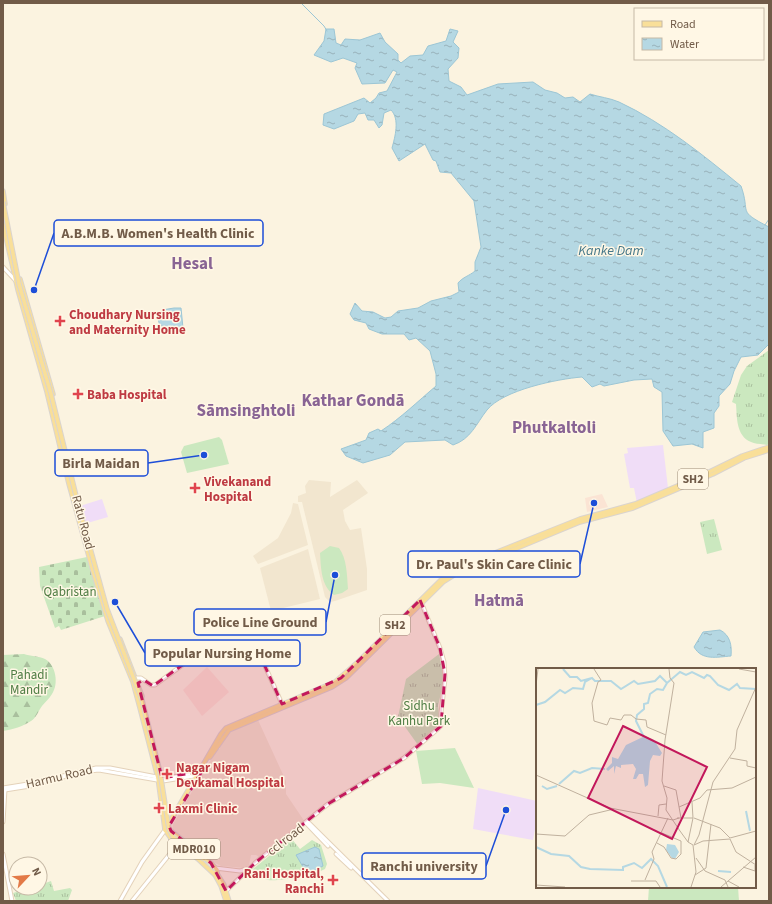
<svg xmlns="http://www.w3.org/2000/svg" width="772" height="904" font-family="'Source Sans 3',sans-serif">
<defs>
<pattern id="grass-tufts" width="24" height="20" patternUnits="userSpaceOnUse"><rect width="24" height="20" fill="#cbe8bf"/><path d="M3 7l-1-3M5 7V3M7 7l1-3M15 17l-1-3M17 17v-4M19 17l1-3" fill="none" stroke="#a9bf9d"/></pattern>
<pattern id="forest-firs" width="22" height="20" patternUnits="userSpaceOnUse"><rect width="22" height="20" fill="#cbe8bf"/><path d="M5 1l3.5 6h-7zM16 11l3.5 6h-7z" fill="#a9bf9d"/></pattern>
<pattern id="cemetery-stones" width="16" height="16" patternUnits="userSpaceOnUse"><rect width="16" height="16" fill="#cbe8bf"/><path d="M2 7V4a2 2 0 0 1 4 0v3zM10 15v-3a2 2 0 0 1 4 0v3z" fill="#a9bf9d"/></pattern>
<pattern id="water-ripples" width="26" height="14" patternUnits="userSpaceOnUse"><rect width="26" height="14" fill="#b5d8e3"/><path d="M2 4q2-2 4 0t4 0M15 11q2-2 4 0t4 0" fill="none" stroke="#98b2ba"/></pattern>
</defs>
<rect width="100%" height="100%" fill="#fbf3e0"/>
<g fill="#f2e6cf">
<polygon points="309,480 331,482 330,497 357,480 368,493 343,510 345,521 350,530 361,528 367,569 367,590 335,601 330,602 325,597 302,502 298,502 298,496 306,493 305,486"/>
<polygon points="293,503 298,504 308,545 258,564 253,556 278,538 291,513"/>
<polygon points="308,549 320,599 271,611 260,568"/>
<polygon points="258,720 286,781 286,794 305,822 259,857 256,855 251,855 249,865 245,868 221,866 211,861 172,830 173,824 210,761 218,748 220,749 220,744 230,731"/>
</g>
<g fill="#fbe4d4">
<polygon points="602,494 608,507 587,512 585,498"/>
<polygon points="207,667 229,692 202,716 183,690"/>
</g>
<g fill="#f0ddf7">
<polygon points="663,445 668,488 637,503 634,488 630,488 624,454 628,453 627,448"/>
<polygon points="102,499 108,517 84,524 80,506"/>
<polygon points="478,788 537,801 537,819 533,840 473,829"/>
</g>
<g fill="url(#grass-tufts)">
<path d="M769,350V444L767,445C762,444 755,444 751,442C736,436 737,417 736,404L732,402L741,375L747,366Z"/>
<polygon points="714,519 722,550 707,554 700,522"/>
<polygon points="439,654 443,673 443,684 438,706 440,720 438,726 418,745 398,717 406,679"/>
<path d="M291,838L300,849L312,840L321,845L327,864L325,869C317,874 278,882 268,880C262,879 257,873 253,869Z"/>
<polygon points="51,881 54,891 70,888 72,890 68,901 16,901 13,893 29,888 40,888 40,885"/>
</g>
<path fill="url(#forest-firs)" d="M24,654C30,656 39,656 45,659C56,665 59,684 52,694C49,699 45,702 42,706C38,711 37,717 31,721C22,727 14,729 3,731V655Z"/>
<polygon fill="url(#cemetery-stones)" points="87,557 105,616 61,630 59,626 55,628 40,586 39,567"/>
<g fill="#cbe8bf">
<polygon points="219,437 222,440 229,464 187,473 181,452 184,446"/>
<path d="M330,546L339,548C347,559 347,575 348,589L342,593L334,595C321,586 321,568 320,553Z"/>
<polygon points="455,748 474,788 440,783 422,784 416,751"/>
<polygon points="649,887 738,887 739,901 648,901"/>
</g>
<g fill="url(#water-ripples)" stroke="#9cc6d5">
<path d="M326,29H334L336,43L341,45L345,39L360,40L380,33L385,42L398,54V60L401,63L410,56L423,55L428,46L446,41L450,29L458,31L453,42L459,48L458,58L448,69L449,81L461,87L467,95L498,84L533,82L545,90L557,93L565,98L573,97L580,102L590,94C599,97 610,98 619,102C664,123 703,155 741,186C751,214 736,210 769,227V344L758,355L741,357L734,371L730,384L719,396V406L714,413V428L703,432V448L692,444L673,446L663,431L662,392L654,387L652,379L634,380L604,386L600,384L592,387L582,377C557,379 503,390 487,410C476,424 471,439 453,445L445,440L405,442L390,455L363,463L346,456L341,449L366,440L369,433L378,429L381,431C402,417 417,402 436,386V374L430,351L416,338L409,340L404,334H382L369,329L366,323L354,320L350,314L355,303L362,311L373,312L385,318L391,317L398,311L418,308L431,301L451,296L459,292L458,283C463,277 469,276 475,271V262L481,247L474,201L451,173L440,172L436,161L433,160L425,144L399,161L392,148C395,137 400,119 391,110L384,113L382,125L379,128L374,120H368L365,113L358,114L354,121L334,129L323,125L324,114L364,98L370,103L376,98L379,93L387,91L397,72L393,70L385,83L362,84L355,68L357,63L343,58L331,62L314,55L324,41Z"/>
<polygon points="174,308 181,308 183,328 172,331 161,330 157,315 160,314 162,310"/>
<path d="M720,630C730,635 732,645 731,656C717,657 702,661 694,647L703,632Z"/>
<polygon points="315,847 319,849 323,866 309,873 306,872 296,855"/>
</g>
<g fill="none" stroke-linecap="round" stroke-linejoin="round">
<g stroke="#9cc6d5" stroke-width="1">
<polyline points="301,3 324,26 327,31"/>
<polyline points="765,225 769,219"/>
</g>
<defs>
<g id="secondary">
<polyline points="3,267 16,281"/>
<polyline points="136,678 141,678 151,685 155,685 195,656 244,643 249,651 260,655 282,704"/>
<polyline points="3,788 34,783 96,768 110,768 162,778 180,776 202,771"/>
<polyline points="5,790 30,786 81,772 99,770 163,781 200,775"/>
<polyline points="3,822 5,789"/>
<polyline points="308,822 388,901"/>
<polyline points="306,823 328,846"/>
<polyline points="3,854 12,901"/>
<polyline points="336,854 351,868"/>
<polyline points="215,868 240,871 247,869"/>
<polyline points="225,892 255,863 328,804 404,758 441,726 441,713 445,679 444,662 440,648 421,602"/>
<polyline points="120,901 142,862 165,830"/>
<polyline points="132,901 177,845"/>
</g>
<g id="primary">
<polyline points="3,191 5,204"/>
<polyline points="3,224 18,290 47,392 69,484 93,571 108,621 133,682 140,708 158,778 165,830 172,840 198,859 214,874"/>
<polyline points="20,279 53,394"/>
<polyline points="120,639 142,696"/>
<polyline points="210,757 229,730 332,687 346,678 443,582 459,572 580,522 633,508 713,474 744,458 769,450"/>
<polyline points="165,830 221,734 226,728 335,682 359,661 441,580 467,564 580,519 635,504 703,475 742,456 769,447"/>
<polyline points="171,831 211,863 217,870 217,873"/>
<polyline points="216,872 224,885 229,901"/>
<polyline points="214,873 221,886 226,901"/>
</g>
</defs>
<use href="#secondary" stroke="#e4d2ba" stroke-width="5"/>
<use href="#primary" stroke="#dad4cf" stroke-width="5.5"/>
<use href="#secondary" stroke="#fff" stroke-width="3"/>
<use href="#primary" stroke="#f9df99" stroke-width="3.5"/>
<defs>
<polyline id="primary-bridge" points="3,202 19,284 51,394 79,508 107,609 142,700 160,772 169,829 173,837 204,859"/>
</defs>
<use href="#primary-bridge" stroke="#dad4cf" stroke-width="5.5" stroke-linecap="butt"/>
<use href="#primary-bridge" stroke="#f9df99" stroke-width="3.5"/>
</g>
<path fill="#c2185b" fill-opacity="0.2" stroke="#c2185b" stroke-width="3" stroke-dasharray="8 5" stroke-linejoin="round" d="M420,600L440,648L445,674L441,726L404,758L328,804L255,863L226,891L211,863L171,831L169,826L202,771L162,778L138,683L144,680L153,686L195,656L242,643L250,653L260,655L282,704L341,678Z"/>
<g fill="#e0444e" stroke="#fff7e5" stroke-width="1.5">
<path d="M58 315h4v4h4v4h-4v4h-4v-4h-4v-4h4z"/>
<path d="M76 388h4v4h4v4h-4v4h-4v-4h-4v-4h4z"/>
<path d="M193 482h4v4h4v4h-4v4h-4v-4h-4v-4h4z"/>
<path d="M165 768h4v4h4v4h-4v4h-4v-4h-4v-4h4z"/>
<path d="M157 802h4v4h4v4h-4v4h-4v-4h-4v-4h4z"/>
<path d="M331 874h4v4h4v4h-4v4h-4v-4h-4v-4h4z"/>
</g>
<g text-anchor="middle" stroke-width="3" stroke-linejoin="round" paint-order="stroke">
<g fill="#fff7e5" stroke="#9c8a77" stroke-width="1">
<rect x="678" y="469" width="30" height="20" rx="3"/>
<rect x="380" y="615" width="30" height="20" rx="3"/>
<rect x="168" y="839" width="52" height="20" rx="3"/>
</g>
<g font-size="12" font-weight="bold" fill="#715b48">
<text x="693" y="483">SH2</text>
<text x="395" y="629">SH2</text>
<text x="194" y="853">MDR010</text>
</g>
<g font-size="13" font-weight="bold" fill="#be3a42" stroke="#fff7e5" text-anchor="start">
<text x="69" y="319">Choudhary Nursing<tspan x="69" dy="15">and Maternity Home</tspan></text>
<text x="87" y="399">Baba Hospital</text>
<text x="204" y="486">Vivekanand<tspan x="204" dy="15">Hospital</tspan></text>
<text x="176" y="772">Nagar Nigam<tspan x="176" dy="15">Devkamal Hospital</tspan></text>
<text x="168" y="813">Laxmi Clinic</text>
<text x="324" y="878" text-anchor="end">Rani Hospital,<tspan x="324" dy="15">Ranchi</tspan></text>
</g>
<g font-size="13" fill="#715b48" stroke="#fff7e5">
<text transform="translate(84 522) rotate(75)" y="5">Ratu Road</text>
<text transform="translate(59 776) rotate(-13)" y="5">Harmu Road</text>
<text transform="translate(285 839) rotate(-38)" y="5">ccl road</text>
</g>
<g font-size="13" fill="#4e7c43" stroke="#fff7e5">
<text x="70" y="596">Qabristan</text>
<text x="29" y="679">Pahadi<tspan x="29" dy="15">Mandir</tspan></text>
<text x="419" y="710">Sidhu<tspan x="419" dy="15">Kanhu Park</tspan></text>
</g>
<g font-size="14" font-style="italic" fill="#46788a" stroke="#fff7e5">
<text x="611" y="255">Kanke Dam</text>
</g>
<g font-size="17" font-weight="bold" fill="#896494" stroke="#fff7e5">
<text x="192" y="269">Hesal</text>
<text x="353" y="406">Kathar Gondā</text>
<text x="246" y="416">Sāmsinghtoli</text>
<text x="554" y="433">Phutkaltoli</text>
<text x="499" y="606">Hatmā</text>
</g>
</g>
<g transform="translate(536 668)">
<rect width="220" height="220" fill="#fbf3e0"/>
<path d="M109,68L118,72L126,85L124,88L117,87L114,93L112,117L109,119L107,106H103L100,111H97L100,101L97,96L85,97V100L80,98L78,106V98L72,103L70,101L76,95V89L82,91L90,77ZM131,176L139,177L143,184L139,191L136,190L130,182Z" fill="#b5d8e3"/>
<path fill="none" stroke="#b5d8e3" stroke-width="2" d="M27,1L34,9H41L45,13L56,10M0,37L9,34L24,22L29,25L37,20L47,21L49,14L56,10L59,13H75L85,21L98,13L102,16L119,13L124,8L131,15L144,4L150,7L156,4L168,10L171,7L174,8L182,17L193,22L201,16L204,20L220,21M108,69L100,53L101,47L108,41V36L112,35L114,26L121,21L127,22L131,15M23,116L38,103L44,105L56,100L69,101M6,118L11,121L21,118M210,143L214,163M0,179L15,186L33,188L45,199L54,201L87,202V199L98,195L106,200L115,191L122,198L131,219M182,203L195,204"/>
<path fill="none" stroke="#c0b19e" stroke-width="1" d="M58,1L65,12L62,14L56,35L58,53L71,57L74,50L85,52L88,47H95L100,51L110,52L111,59L130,67M133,1L134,10L138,15L129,72L126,113L131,130L130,142L144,163M203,1L220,4M0,17L2,1M194,90L211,93V98L220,100M0,107L74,140L137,152L143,150M128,118L140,122L145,150M156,134L157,150M143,139L164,130L171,122L196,120L220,109M122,148L123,137L130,136M141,150H157M158,150L184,160L194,170M144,163L152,174M0,166L29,168L53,147L78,141M194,170L220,163M194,171L200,184L220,197M121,175L128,179L135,190L140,191L145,186V173L126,165M157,177L152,174L157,150M158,177L163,167L177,114L199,81L201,62L220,19M158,177L167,173L194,171M160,190L169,203L189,212L192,219M207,199L219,203V197M159,207L170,200L175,156M109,212L118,191L116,184L132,150M95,213H120L124,219M192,213L203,219M0,217L29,219M155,219L160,204L157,177M185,219L220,189"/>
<path fill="#c2185b" fill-opacity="0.15" stroke="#c2185b" stroke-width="2" d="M87,58L171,99L136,171L52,130Z"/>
<rect width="220" height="220" fill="none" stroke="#715b48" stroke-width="2"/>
</g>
<path fill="none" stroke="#1d4ed8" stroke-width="1.5" d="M34 290L54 233M204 455L148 463M594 503L580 564M335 575L326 622M115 602L145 653M506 810L486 866"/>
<g fill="#1d4ed8" stroke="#fff7e5" stroke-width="1.5">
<circle cx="34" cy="290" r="4"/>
<circle cx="204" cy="455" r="4"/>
<circle cx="594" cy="503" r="4"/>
<circle cx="335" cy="575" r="4"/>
<circle cx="115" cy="602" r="4"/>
<circle cx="506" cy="810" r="4"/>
</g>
<g fill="#fff7e5" stroke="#1d4ed8" stroke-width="1.5">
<rect x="54" y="220" width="209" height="26" rx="4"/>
<rect x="55" y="450" width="93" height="26" rx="4"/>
<rect x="408" y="551" width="172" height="26" rx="4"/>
<rect x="194" y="609" width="132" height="26" rx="4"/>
<rect x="145" y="640" width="155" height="26" rx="4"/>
<rect x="362" y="853" width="124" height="26" rx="4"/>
</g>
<g font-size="14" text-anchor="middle" font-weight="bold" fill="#715b48">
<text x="158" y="238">A.B.M.B. Women's Health Clinic</text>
<text x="101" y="468">Birla Maidan</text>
<text x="494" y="569">Dr. Paul's Skin Care Clinic</text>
<text x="260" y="627">Police Line Ground</text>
<text x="222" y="658">Popular Nursing Home</text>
<text x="424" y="871">Ranchi university</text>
</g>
<rect width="772" height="904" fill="none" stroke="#715b48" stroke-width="8"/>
<rect x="634" y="8" width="130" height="52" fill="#fff7e5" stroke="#c6b9a6"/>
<rect x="642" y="21" width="20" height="6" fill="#f9df99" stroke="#c6b9a6"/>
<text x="670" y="28" font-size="12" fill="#715b48">Road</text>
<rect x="642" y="38" width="20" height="12" fill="url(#water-ripples)" stroke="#c6b9a6"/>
<text x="670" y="48" font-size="12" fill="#715b48">Water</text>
<g transform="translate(28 876) rotate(64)"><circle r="19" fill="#fff7e5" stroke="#c6b9a6"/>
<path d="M0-3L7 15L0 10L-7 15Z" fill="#e37a47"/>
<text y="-6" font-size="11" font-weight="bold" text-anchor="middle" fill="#715b48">N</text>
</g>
</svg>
